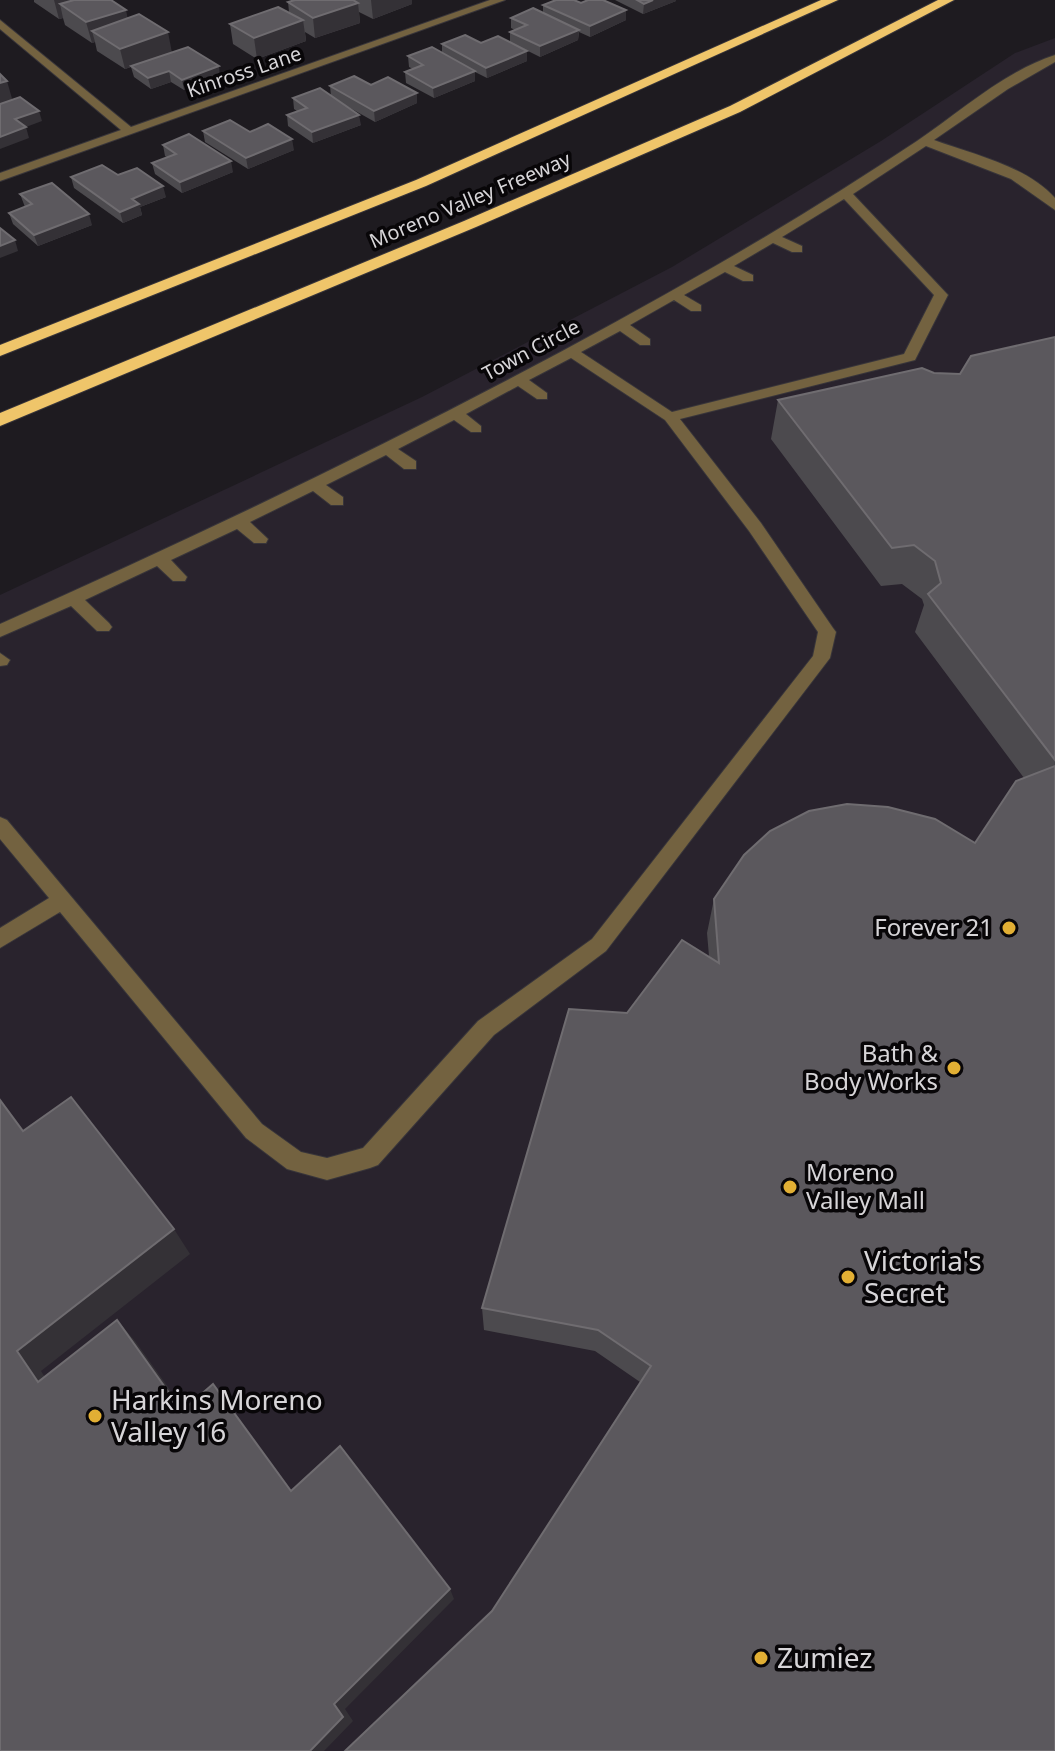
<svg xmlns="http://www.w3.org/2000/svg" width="1055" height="1751" font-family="'Noto Sans',sans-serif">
<rect width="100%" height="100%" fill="#1e1b20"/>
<polygon fill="#29232d" points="1055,38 1055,1751 0,1751 0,595 422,397 672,267 881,141 1015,53"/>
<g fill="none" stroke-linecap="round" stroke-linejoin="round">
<defs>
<g id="minor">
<polygon points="490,0 505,0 0,181 0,173 121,130 0,29 0,20 131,127"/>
<path d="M1055,55V62L1008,89L934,140C972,154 1027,166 1055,198V210L1011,179L926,146L853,194L948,295L915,360L680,419L761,523L833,628L836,632L830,658L606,951L494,1035L378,1165L370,1168L327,1180L287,1169L246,1138L60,912L0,948V928L49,898L0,839V817L7,820L262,1124L301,1152L327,1158L363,1148L478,1021L592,939L813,656L818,632L749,531L665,420L571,358L529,380L547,393V399H537L518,386L466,414L481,426V432H471L454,420L398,449L416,461V469H404L386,455L326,485L343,497V505H331L313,491L250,522L268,539L266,543H254L237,529L171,560L187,577L185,581H173L157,566L85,600L109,623L112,627L109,631H97L71,606L0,637V624C245,515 484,399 717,265C785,226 852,184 917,141C960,112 1005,71 1055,55ZM844,199L934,295L904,354L672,412L581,352L620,331L640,345H650V339L630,325L674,300L691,311H701V305L684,295L725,272L743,281H753V275L734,266L773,243L792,252H802V246L782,237Z"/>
<polygon points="0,653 10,660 7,665 0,666"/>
</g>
<g id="highway">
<polygon points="821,0 838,0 426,186 0,356 0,345 416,180"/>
<polygon points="938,0 954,0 740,112 476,227 0,426 0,413 464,221 730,106"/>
</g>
</defs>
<use href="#minor" stroke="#38353a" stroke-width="2"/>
<use href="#highway" stroke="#38353a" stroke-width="2"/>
<use href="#minor" fill="#736240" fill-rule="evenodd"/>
<use href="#highway" fill="#efc56a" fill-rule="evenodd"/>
</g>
<g fill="#4c4a4e">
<polygon points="34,0 111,0 128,18 172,52 220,77 184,90 171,82 151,89 134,77 131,67 125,69 97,51 95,42 92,43 65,25 63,18 59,19 34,2"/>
<polygon points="295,0 412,0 412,4 373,19 359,12 360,23 315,38 305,32 306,41 257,59 233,44 230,24 289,12 288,2"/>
<polygon points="615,0 676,0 676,1 643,14"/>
<polygon points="581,3 626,10 626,20 590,37 579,32 578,40 540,57 510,42 510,32 515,30 511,28 511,18 543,13 543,5"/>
<polygon points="481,43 527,61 487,78 475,72 475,81 434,98 406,83 405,72 413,69 409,67 408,56 442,53 442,44"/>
<polygon points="371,85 417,93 417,103 375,122 343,104 361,125 313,143 288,126 287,115 297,111 294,109 293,98 331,96 330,86"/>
<polygon points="203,131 250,132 294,150 248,169 205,142"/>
<polygon points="163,145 233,172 182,193 155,174 152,163 167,157 165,156"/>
<polygon points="118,175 166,197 140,207 142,215 123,223 74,188 71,177"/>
<polygon points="20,194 92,225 38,246 13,224 9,213 25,207"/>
<polygon points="1055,337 1055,1751 492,1611 640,1382 595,1351 484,1330 482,1308 627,1013 709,956 707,933 714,899 975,843 1024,778 915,632 924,605 922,599 902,584 881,586 771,439 778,400 934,373 960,374"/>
</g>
<g fill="#343136">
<polygon points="54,0 95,0 60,4 63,18 59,19"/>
<polygon points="371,0 412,0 412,4 373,19"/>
<polygon points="653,0 676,0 676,1 643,14 644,4"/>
<polygon points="358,3 360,23 315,38 313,18"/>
<polygon points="126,10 130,30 92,31 95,42 92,43 86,22"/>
<polygon points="626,10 626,20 590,37 590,26"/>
<polygon points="303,20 306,41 257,59 254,38"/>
<polygon points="579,30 578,40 540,57 540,46"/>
<polygon points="168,32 172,53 125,69 120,49"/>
<polygon points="527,51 527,61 487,78 486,68"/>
<polygon points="219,66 220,77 184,90 182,80"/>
<polygon points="169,71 171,82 151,89 148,78"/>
<polygon points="475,71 475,81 434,98 433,88"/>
<polygon points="7,81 13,102 0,105 0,83"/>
<polygon points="417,93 417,103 375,122 374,111"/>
<polygon points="39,111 42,121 26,127 29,138 0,149 0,137 15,119"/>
<polygon points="359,115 361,125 313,143 312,132"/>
<polygon points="292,139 294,150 248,169 246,158"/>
<polygon points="231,161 233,172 182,193 180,182"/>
<polygon points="163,186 166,197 140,207 142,215 123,223 120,212 132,199"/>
<polygon points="89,214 92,225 38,246 34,235"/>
<polygon points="15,240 18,251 0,258 0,246"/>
<polygon points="174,1229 190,1254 41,1371 60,1401 38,1382 17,1351"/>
<polygon points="117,1320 135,1341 198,1429 182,1411"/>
<polygon points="450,1589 454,1599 345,1709 353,1721 324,1751 310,1751 334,1704"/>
</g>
<g fill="#5b585d" stroke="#6f6c70" stroke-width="2">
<polygon points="74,0 111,0 126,10 86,22 60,4"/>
<polygon points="295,0 353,0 358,3 313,18 288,2"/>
<polygon points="556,0 574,0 581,3 588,0 603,0 626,10 590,26 543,5"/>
<polygon points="637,0 653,0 644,4"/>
<polygon points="278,7 303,20 254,38 230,24"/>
<polygon points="533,8 579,30 540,46 510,32 527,25 511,18"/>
<polygon points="139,14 168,32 120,49 92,31"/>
<polygon points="465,35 481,43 498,36 527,51 486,68 442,44"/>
<polygon points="188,47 219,66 182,80 169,71 148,78 131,66"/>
<polygon points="432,47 475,71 433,88 405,72 423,65 408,56"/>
<polygon points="0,74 7,81 0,83"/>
<polygon points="354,76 371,85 388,77 417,93 374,111 330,86"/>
<polygon points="320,88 359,115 312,132 287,115 307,108 293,98"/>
<polygon points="20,97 39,111 15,119 26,127 0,137 0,104"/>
<polygon points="230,120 250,132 268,124 292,139 246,158 203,131"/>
<polygon points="189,134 231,161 180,182 152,163 176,154 163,145"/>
<polygon points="102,165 118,175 137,168 163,186 132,199 139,204 120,212 71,177"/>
<polygon points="52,183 89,214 34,235 9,213 32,204 20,194"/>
<polygon points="0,228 15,240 0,246"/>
<polygon points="1055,337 1055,760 928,594 941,583 935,561 914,545 892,548 778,400 922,368 934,373 960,374 971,356"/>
<polygon points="1055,766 1055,1751 345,1751 492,1611 651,1366 598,1330 482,1308 569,1009 627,1013 682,940 719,963 714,899 744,855 770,831 809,811 847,804 888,807 935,819 975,843 1016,781"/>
<polygon points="71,1097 174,1229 17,1351 38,1382 117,1320 182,1411 213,1384 291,1491 340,1446 450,1589 334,1704 343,1717 310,1751 0,1751 0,1100 23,1131"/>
</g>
<g fill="#e2af34" stroke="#080608" stroke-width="3">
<circle cx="1009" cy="928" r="8"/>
<circle cx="954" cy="1068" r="8"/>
<circle cx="790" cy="1187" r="8"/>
<circle cx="848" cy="1277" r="8"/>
<circle cx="95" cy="1416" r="8"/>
<circle cx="761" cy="1658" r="8"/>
</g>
<g text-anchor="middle" stroke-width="7" stroke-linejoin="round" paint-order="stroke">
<g font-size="20" fill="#d7d5d8" stroke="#080608">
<text transform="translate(244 72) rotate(-19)" y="7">Kinross Lane</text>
<text transform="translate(470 200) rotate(-23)" y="7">Moreno Valley Freeway</text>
<text transform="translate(531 350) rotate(-28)" y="7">Town Circle</text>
</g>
<g font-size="24" fill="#d7d5d8" stroke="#080608" text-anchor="end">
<text x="993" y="936">Forever 21</text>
<text x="938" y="1062">Bath &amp;<tspan x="938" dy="28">Body Works</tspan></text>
<text x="806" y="1181" text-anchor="start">Moreno<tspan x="806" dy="28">Valley Mall</tspan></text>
</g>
<g font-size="28" fill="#d7d5d8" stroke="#080608" text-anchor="start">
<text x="864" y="1271">Victoria's<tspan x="864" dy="32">Secret</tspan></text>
<text x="111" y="1410">Harkins Moreno<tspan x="111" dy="32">Valley 16</tspan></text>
<text x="777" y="1668">Zumiez</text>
</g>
</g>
</svg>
